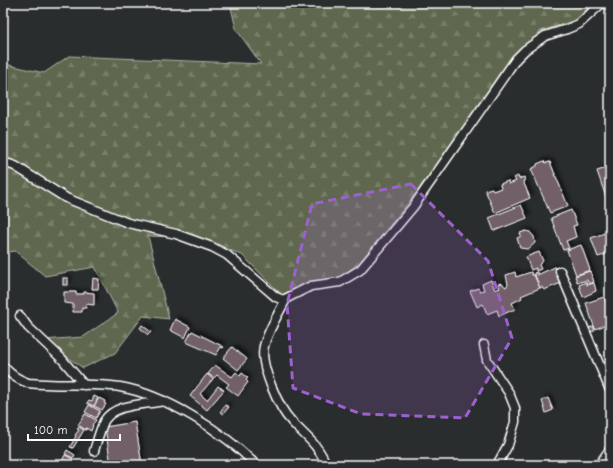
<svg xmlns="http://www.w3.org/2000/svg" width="613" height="468" font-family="'Comic Neue',sans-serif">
<defs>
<pattern id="forest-firs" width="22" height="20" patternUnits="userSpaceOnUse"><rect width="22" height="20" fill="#5f684f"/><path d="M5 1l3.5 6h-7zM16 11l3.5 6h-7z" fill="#777f69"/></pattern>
<filter id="shadow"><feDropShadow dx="3" dy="-3" stdDeviation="2" flood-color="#0009"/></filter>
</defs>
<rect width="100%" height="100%" fill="#2a2d2e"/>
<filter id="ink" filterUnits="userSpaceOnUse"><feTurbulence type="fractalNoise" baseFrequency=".025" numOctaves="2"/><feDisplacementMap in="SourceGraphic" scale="8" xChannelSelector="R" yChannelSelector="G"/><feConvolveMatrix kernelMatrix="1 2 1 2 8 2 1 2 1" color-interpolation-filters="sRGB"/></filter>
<g filter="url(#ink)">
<polygon fill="url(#forest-firs)" stroke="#afb4a7" points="230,3 593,3 576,20 541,31 518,54 454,145 405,207 359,263 336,280 283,296 242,255 200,238 148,236 169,319 143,316 115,353 83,368 43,340 83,337 118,313 95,267 45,276 15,251 3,253 3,57 9,65 44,73 69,56 261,64 236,29"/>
<g fill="#726067" stroke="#fff" filter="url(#shadow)">
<polygon points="544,161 546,163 550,162 568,206 550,213 531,169 537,166 537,164"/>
<polygon points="610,167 610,206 609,206 597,171"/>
<polygon points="518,176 519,179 524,177 525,180 523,181 530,198 495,213 485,190 492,188 493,191 501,188 500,184 508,181 509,184 516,181 514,178"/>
<polygon points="521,205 527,218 494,231 489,218"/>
<polygon points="571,210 577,225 573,226 576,237 566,241 569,248 563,250 551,218"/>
<polygon points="610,211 610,222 609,222 606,212"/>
<polygon points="526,231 530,232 534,237 535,243 528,249 520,248 517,238 521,236 520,233"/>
<polygon points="610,231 610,253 598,257 591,238"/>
<polygon points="581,245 590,270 576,275 567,250"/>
<polygon points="539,252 543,261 539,265 541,269 536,271 536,268 531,270 526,257"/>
<polygon points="555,267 561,283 544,290 542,287 540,288 534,273 537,272 537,275"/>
<polygon points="590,271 594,282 589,284 587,280 580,282 580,281 577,282 575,276"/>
<polygon points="515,272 516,277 531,272 532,275 534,275 540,288 521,296 522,298 512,303 515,309 499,316 497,310 487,314 483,304 477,307 470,291 478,288 480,291 484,290 482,284 491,280 495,290 500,288 498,284 501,283 506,287 508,284 506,275"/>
<rect x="63" y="278" width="5" height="7"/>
<polygon points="93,278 99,279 98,289 92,289"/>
<polygon points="586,282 587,285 594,283 596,291 583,297 579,285"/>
<polygon points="64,292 76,292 76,294 84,294 84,292 94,293 94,305 86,304 86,308 82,308 82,312 73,312 73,304 64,303"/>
<polygon points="604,297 606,302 608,301 609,304 607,305 608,310 610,309 610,319 606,321 608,324 595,329 586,303"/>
<polygon points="175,319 190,327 185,338 170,330"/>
<polygon points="142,325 151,332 148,335 140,328"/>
<polygon points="594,326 594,331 590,332 589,328"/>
<polygon points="192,331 224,347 223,348 221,347 216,355 186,342"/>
<polygon points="232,347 247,359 238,370 223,358"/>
<polygon points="215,365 232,377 236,372 240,376 242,373 248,378 246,380 248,382 238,396 226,387 229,384 217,375 214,378 208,374"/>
<polygon points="207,374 213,379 200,394 207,400 218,386 224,390 207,410 190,396"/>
<polygon points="94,396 98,398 94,406 87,403 89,400 92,401"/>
<polygon points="99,398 105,401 104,403 106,404 102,410 94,406"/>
<polygon points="548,398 553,410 546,413 542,401"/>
<polygon points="89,405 100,411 96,418 85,412"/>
<polygon points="225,405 229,407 223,414 220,412"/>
<polygon points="85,414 96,420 92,425 93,425 91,431 86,428 86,430 78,425"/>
<polygon points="135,422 142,465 111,465 105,427"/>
<polygon points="79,427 84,430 73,448 70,447 76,436 75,435 79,430 77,429"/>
<polygon points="67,450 75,455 73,458 65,454"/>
<polygon points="65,455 73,459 70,465 60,465"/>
</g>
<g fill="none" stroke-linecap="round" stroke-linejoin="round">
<defs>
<g id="minor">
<polyline points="3,162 15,166 66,198 128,223 176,234 212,247 227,255 276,297 283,300 311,286 340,282 360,270 413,207 516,59 525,50 545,36 567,29 579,24 602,3"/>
<polyline points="560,271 610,390"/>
<path d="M286,299C279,313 268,330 264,346C259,364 279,409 292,422C305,436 319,445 326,465"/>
<polyline points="20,316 28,327 62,359 84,385"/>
<polyline points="484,345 487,360 509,393 515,408 515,422 508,445 497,465"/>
<path d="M3,366C11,375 17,379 28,383C58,386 90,383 120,387C166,395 224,432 256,465"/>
<path d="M94,451C97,441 100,430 104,421C115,403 145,405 164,401"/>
<polyline points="599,465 610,449"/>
</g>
</defs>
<use href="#minor" stroke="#fff" stroke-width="11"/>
<use href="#minor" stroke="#2a2d2e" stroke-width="8"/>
</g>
</g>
<path fill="#9c61cf" fill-opacity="0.2" stroke="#9c61cf" stroke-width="3" stroke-dasharray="8 5" stroke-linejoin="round" d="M411,184L488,261L512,338L465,418L361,414L293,388L287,304L312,204Z"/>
<rect width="613" height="468" fill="none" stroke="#2a2d2e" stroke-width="16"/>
<rect x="8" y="8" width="597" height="452" fill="none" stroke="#fff" stroke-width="1.5" filter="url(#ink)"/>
<path d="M28 434v6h92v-6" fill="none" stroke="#ffffff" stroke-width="2"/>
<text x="34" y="434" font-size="12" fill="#ffffff" stroke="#2a2d2e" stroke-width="3" paint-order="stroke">100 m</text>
</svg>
